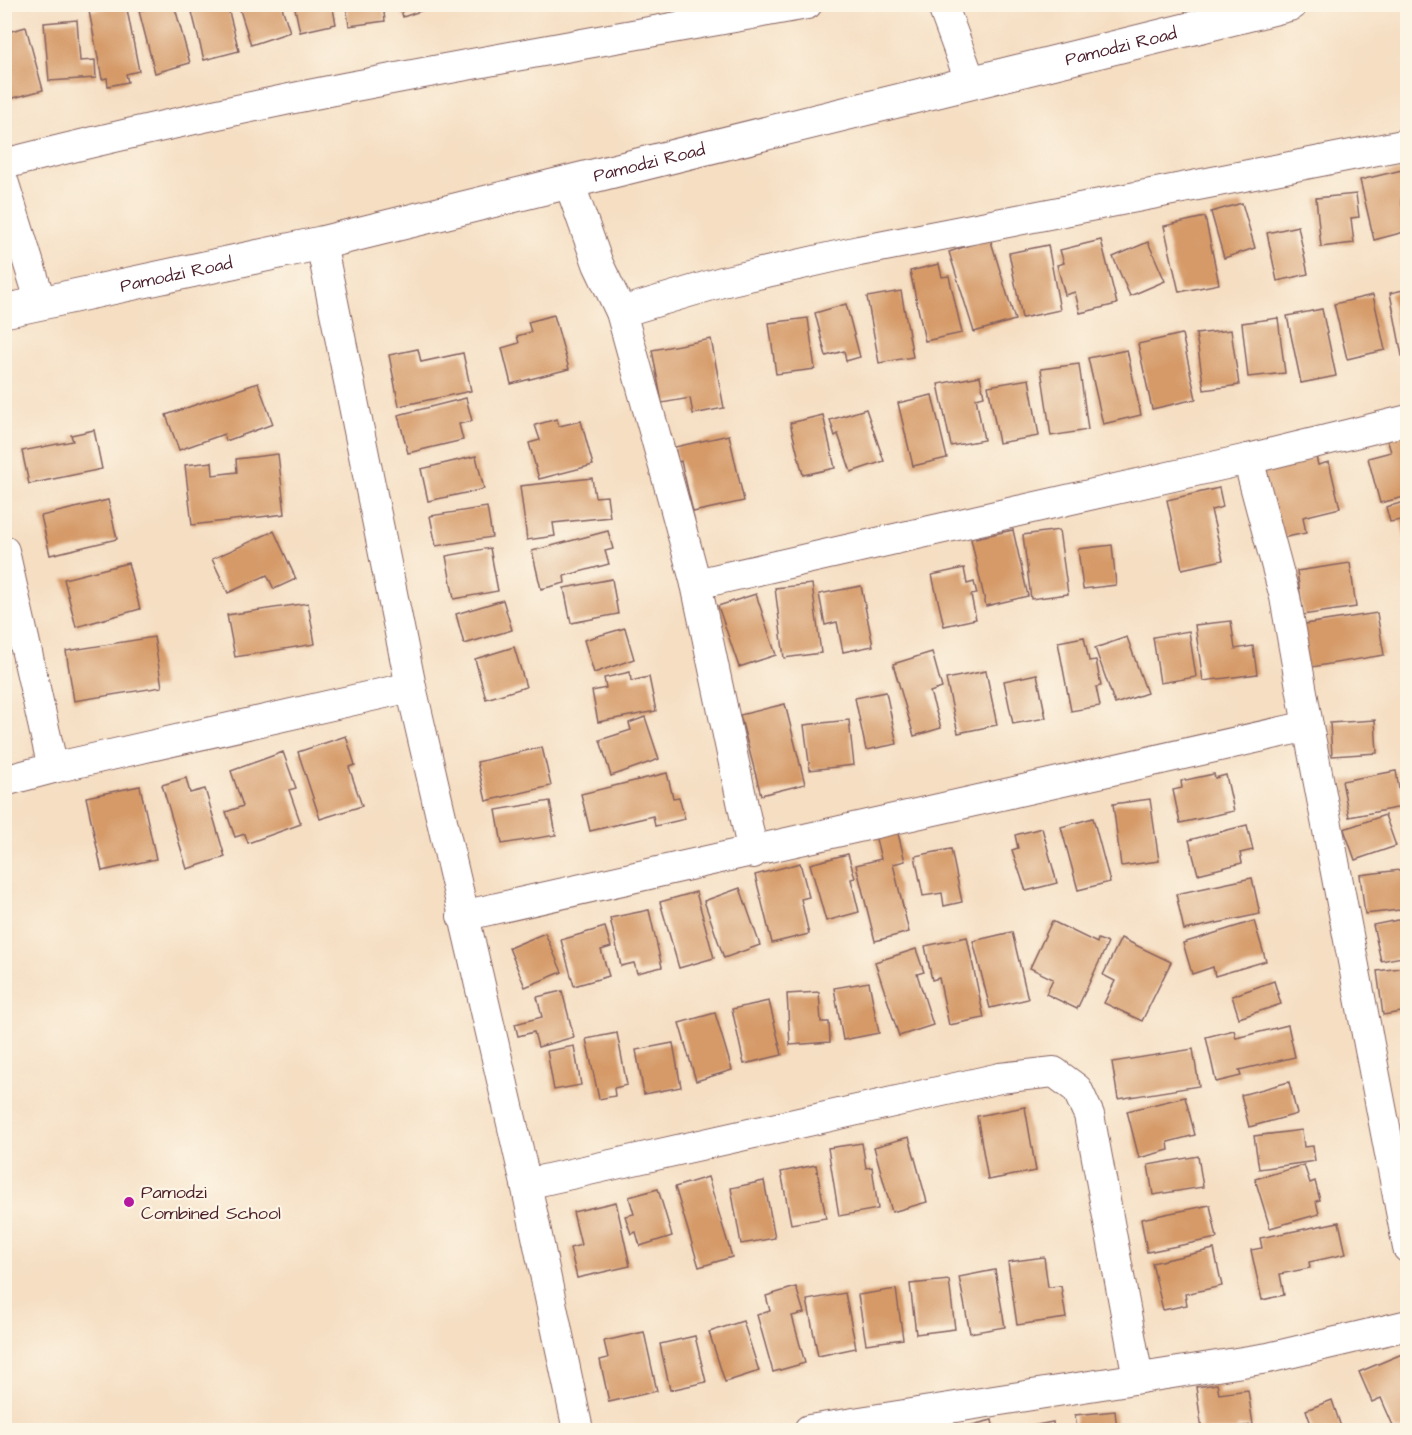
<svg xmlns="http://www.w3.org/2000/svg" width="1412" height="1435" font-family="'Architects Daughter',sans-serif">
<rect width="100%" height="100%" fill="#fcf5e5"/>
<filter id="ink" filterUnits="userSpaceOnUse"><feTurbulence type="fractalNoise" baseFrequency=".0167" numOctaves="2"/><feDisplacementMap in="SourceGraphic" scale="12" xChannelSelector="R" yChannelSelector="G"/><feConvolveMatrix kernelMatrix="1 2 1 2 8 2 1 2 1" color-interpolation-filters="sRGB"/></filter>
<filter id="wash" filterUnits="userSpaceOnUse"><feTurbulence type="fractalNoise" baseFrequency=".008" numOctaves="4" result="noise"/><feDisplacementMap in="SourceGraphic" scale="24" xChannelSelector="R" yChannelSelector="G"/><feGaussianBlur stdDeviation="1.35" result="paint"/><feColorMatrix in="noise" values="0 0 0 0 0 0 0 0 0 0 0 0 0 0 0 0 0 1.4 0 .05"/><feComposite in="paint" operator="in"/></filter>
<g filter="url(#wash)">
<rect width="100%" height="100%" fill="#f5dec2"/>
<g id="blocks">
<g fill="#d59a68">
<polygon points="126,4 139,71 126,74 128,82 108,86 107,78 102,79 89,11"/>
<polygon points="163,4 174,4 190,63 155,73 139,11"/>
<polygon points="190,4 227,4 239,51 204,60"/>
<polygon points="247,4 281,4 290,32 251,45 239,7"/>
<polygon points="294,4 332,4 336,24 300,32"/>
<polygon points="346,4 383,4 385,21 349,26"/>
<polygon points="399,4 438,4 438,5 403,17"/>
<polygon points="77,20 80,61 95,60 96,78 49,81 44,23"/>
<polygon points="26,27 43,90 6,100 4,33"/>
<polygon points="1402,170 1408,199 1401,200 1408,231 1374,240 1360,180"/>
<polygon points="1356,194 1359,217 1351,218 1354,243 1321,247 1316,198"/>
<polygon points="1242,203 1255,248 1224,258 1211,212"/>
<polygon points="1205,217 1219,284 1179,292 1164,226"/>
<polygon points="1298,226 1308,274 1277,281 1267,233"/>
<polygon points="990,238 1015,320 974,332 949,252"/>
<polygon points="1101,240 1117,304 1080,313 1075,292 1065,295 1057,265 1064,263 1060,250"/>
<polygon points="1148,242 1165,281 1130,296 1113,257"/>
<polygon points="1048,245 1060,310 1022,318 1009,253"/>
<polygon points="939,264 942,277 949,276 962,333 925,341 910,271"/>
<polygon points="1408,289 1408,355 1402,356 1390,293"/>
<polygon points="901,291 913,357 879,363 867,297"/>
<polygon points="1373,295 1385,350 1347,359 1334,304"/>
<polygon points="846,304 860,357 846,361 844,351 826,356 815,313"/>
<polygon points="1322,309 1336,376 1301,383 1287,316"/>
<polygon points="554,315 569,369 511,384 502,348 519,343 517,336 531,332 528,322"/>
<polygon points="808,318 815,369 776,374 769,323"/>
<polygon points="1278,318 1285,373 1248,377 1242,323"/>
<polygon points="1231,330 1239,385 1204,390 1196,334"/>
<polygon points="1182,334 1196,399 1152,409 1138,344"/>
<polygon points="711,339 724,408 693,414 690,398 662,403 652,350"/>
<polygon points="418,349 421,362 463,353 471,391 399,406 389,355"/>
<polygon points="1127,350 1141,415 1103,424 1088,358"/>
<polygon points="1079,364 1088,430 1051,436 1041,369"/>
<polygon points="980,376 984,396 976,398 984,440 951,446 938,384"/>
<polygon points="1029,379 1039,436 999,443 988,386"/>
<polygon points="258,383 273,424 226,441 224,434 179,450 166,415"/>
<polygon points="932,395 947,458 913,466 898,403"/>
<polygon points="466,398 472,421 459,424 463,440 408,453 398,415"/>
<polygon points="866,409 884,461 851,472 838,434 835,436 830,420"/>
<polygon points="823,415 835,468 803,475 790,423"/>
<polygon points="557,419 559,426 581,421 593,465 539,479 529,443 540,440 535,425"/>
<polygon points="1408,426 1408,496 1380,503 1368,458 1391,452 1385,432"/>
<polygon points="94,430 102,469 29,484 22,451 73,441 71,435"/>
<polygon points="729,435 744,501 693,512 681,461 678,462 675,447"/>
<polygon points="278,454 285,514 192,525 185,465 212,462 213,475 237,472 236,459"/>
<polygon points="476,456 484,489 428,501 421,469"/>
<polygon points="1316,457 1318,465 1329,462 1340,508 1303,517 1306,533 1277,539 1261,469"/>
<polygon points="592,478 595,497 607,496 610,517 553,523 555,536 527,540 520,486"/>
<polygon points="1219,488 1223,507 1211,510 1223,560 1182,569 1167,500"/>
<polygon points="108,500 117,539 50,555 41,516"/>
<polygon points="1408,501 1408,539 1405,540 1401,520 1390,522 1386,507"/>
<polygon points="487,507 492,537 436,546 430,516"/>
<polygon points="1013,530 1028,596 986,606 971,539"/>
<polygon points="1059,530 1068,594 1031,599 1023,535"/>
<polygon points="274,531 296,579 274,589 267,575 228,593 212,559"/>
<polygon points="608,531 613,549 605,551 609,564 564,576 565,583 541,589 532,551"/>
<polygon points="1112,545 1116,585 1083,589 1078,549"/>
<polygon points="490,548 498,591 454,599 446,556"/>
<polygon points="128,563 140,609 76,627 64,579"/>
<polygon points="1350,563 1356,607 1303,615 1297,571"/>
<polygon points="964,568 967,584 974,582 977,594 971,595 976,619 944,626 932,575"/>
<polygon points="612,579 618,614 571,623 564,588"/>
<polygon points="812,584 821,653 784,658 775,588"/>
<polygon points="861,586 873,646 843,652 837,622 825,625 819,594"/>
<polygon points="756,594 776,655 739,667 718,606"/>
<polygon points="503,600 512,630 464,644 456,614"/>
<polygon points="308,603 315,644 235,657 227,615"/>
<polygon points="1377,613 1384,655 1306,668 1299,625"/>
<polygon points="1231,621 1235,649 1253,646 1257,674 1203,681 1195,625"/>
<polygon points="625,628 634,659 594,673 584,640"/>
<polygon points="1189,631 1196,677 1160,683 1153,637"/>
<polygon points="154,637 162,687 74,701 66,651"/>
<polygon points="1084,637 1089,661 1096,660 1101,686 1096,687 1100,706 1071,711 1058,642"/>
<polygon points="1127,637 1147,693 1115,704 1095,648"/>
<polygon points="514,647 526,687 486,699 475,659"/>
<polygon points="932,652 942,688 930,692 941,728 914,736 893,664"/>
<polygon points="986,671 997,725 958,733 946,679"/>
<polygon points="630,672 631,681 649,677 656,711 598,722 592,691 606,688 604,678"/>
<polygon points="1037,674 1046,718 1013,724 1004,681"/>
<polygon points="886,692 897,744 866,750 855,698"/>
<polygon points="785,704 805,784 761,795 740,715"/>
<polygon points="645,717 659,759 611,776 600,740 631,730 629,723"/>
<polygon points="849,720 854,765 810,770 804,725"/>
<polygon points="1375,720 1377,753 1332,756 1330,723"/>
<polygon points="346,736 355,765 349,767 362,806 320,819 298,752"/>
<polygon points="542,747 551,786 486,801 477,762"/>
<polygon points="283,752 296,788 289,790 301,824 248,843 245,834 235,837 226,812 243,806 231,771"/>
<polygon points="1396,771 1402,807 1349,817 1342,781"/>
<polygon points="667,773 673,798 679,797 685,819 655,826 653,816 590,831 581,794"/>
<polygon points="1214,774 1215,778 1226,775 1234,811 1180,823 1173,790 1182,788 1181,781"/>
<polygon points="186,778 190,793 205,789 225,857 187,869 162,785"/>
<polygon points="140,786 156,859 102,871 86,797"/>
<polygon points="1150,799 1159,861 1121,866 1113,804"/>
<polygon points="550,801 556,835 502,844 496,810"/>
<polygon points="1385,815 1396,846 1355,860 1344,829"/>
<polygon points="1093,818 1110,882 1078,890 1061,827"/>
<polygon points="1247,825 1253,850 1240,853 1242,863 1198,874 1189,840"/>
<polygon points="896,826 905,861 893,864 909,932 875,941 856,865 881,859 874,831"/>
<polygon points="1042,828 1057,883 1026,891 1012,850 1018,848 1015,835"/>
<polygon points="951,849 962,902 944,906 942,893 923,896 915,856"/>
<polygon points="848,854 855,878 851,879 859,912 826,921 810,864"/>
<polygon points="800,863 809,897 801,899 809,934 772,943 755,875"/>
<polygon points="1408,869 1408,909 1365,914 1360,875"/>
<polygon points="1252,878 1260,914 1184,930 1176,894"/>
<polygon points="740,888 760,945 724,958 704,901"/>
<polygon points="696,892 714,958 679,968 660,902"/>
<polygon points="649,910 662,967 637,973 634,963 621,966 610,918"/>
<polygon points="1408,918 1408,956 1381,961 1373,925"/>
<polygon points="1052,921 1097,943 1098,939 1108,943 1077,1009 1046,994 1053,979 1030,968"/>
<polygon points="1254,921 1266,961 1215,976 1213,967 1192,974 1183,943"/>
<polygon points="605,927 611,947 601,950 609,976 574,986 561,940"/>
<polygon points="1012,932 1028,999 990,1008 973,941"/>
<polygon points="545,933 562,972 525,987 509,948"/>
<polygon points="967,937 984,1018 949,1025 939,978 932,980 925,946"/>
<polygon points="1121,938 1171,962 1142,1021 1104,1003 1115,981 1103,975"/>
<polygon points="916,949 924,972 917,974 933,1025 899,1036 875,962"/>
<polygon points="1408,967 1408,1011 1383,1015 1377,971"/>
<polygon points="1274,981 1281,1004 1239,1018 1232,996"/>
<polygon points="869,982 879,1033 843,1040 834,988"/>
<polygon points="562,991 574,1037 538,1047 534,1032 518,1036 515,1024 542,1017 537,997"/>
<polygon points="819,992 821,1022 829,1022 830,1042 790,1045 787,994"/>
<polygon points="769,1001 782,1055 744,1064 732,1009"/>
<polygon points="715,1013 732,1070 696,1081 679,1023"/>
<polygon points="1288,1025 1295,1057 1239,1070 1241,1076 1216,1082 1206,1037 1234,1030 1236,1038"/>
<polygon points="617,1033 627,1085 614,1088 615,1096 599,1099 586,1039"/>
<polygon points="673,1043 681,1087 644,1094 636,1050"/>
<polygon points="574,1046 581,1085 554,1090 547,1051"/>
<polygon points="1193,1049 1199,1086 1118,1099 1112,1062"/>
<polygon points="1289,1082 1297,1114 1249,1127 1241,1095"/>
<polygon points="1185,1097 1195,1135 1168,1142 1169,1150 1139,1158 1127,1111"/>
<polygon points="1025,1107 1036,1171 988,1180 977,1116"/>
<polygon points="1302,1130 1304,1147 1313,1146 1315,1161 1259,1169 1254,1136"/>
<polygon points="909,1137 927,1202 892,1212 874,1147"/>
<polygon points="862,1143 866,1168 872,1167 878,1209 839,1216 828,1148"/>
<polygon points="1198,1156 1203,1187 1153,1195 1148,1165"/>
<polygon points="816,1165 826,1218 791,1224 781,1172"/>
<polygon points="1304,1165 1310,1183 1315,1181 1320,1200 1316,1201 1319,1214 1270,1228 1255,1179"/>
<polygon points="708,1177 732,1257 699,1267 675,1187"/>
<polygon points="764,1181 775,1238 741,1244 731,1188"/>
<polygon points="658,1189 672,1236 640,1246 636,1232 631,1234 625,1216 634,1214 629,1197"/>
<polygon points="616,1202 630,1266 577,1278 570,1248 581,1245 573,1212"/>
<polygon points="1210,1205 1217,1238 1147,1252 1141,1219"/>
<polygon points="1339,1222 1346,1254 1309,1262 1310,1268 1280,1274 1284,1295 1262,1300 1251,1250 1262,1248 1260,1238"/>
<polygon points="1214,1249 1222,1286 1185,1294 1187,1305 1163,1310 1152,1263"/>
<polygon points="1044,1257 1048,1287 1061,1286 1066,1318 1017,1325 1008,1262"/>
<polygon points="995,1270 1005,1327 970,1333 959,1277"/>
<polygon points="949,1280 955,1329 916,1334 910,1284"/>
<polygon points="796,1287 804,1313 792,1316 805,1363 773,1372 757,1315 770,1311 766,1296"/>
<polygon points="896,1289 903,1339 866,1344 858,1295"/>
<polygon points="845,1293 856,1348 818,1356 807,1300"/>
<polygon points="743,1321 759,1371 725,1382 709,1332"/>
<polygon points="644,1332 657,1391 609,1402 600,1360 608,1358 604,1341"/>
<polygon points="695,1336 706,1382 670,1390 660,1344"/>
<polygon points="1402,1354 1408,1366 1408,1430 1395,1430 1381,1398 1372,1402 1359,1372"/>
<polygon points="1217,1384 1219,1394 1248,1390 1253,1425 1237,1427 1237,1430 1202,1430 1196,1387"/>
<polygon points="1332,1400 1342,1430 1313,1430 1306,1410"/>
<polygon points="1115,1411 1117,1430 1077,1430 1075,1415"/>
<polygon points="992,1420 994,1430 957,1430 956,1429"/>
<polygon points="1053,1422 1054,1430 1015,1430 1015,1429"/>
</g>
</g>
</g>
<g filter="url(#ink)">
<use href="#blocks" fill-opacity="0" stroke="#866260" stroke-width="1.5"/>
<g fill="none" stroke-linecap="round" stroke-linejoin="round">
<defs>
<g id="street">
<polyline points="942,4 971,83"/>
<path d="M4,164C269,96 538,52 807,4"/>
<polyline points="569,182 598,264 621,312 673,499 696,584 753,853"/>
<polyline points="4,184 41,303"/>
<polyline points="321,243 411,687 526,1184 578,1430"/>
<polyline points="621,312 722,282 859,251 1408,144"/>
<polyline points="1248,459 1408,420"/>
<polyline points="4,551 53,768"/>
<polyline points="696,584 1248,459 1285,597 1308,726"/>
<polyline points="4,781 53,768 411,687"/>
<polyline points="462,916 1308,726 1408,1248"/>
<polyline points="526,1184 1000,1078 1054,1072 1077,1089 1089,1115 1138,1378"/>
<polyline points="809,1430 1268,1358 1408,1325"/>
</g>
<g id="secondary">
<path id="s1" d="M4,311L321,243L1291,4"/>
</g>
</defs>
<use href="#street" stroke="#866260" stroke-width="32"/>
<use href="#secondary" stroke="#866260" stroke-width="35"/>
<use href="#street" stroke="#fff" stroke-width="30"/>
<use href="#secondary" stroke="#fff" stroke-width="33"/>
</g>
</g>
<circle fill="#b5179e" stroke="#fcf5e5" stroke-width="2" cx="129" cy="1202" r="6"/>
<g text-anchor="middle" stroke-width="4.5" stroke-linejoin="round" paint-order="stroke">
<g font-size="18" fill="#4a1f2b" stroke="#fcf5e5">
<text dy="6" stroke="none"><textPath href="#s1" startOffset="1148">Pamodzi Road</textPath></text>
<text dy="6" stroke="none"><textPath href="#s1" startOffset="662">Pamodzi Road</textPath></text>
<text dy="6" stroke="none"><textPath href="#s1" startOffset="176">Pamodzi Road</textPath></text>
</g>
<g font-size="18" fill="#4a1f2b" stroke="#fcf5e5" text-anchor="start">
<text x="141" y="1198">Pamodzi<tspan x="141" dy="21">Combined School</tspan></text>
</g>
</g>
<rect width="1412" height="1435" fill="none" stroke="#fcf5e5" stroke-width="24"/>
</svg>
